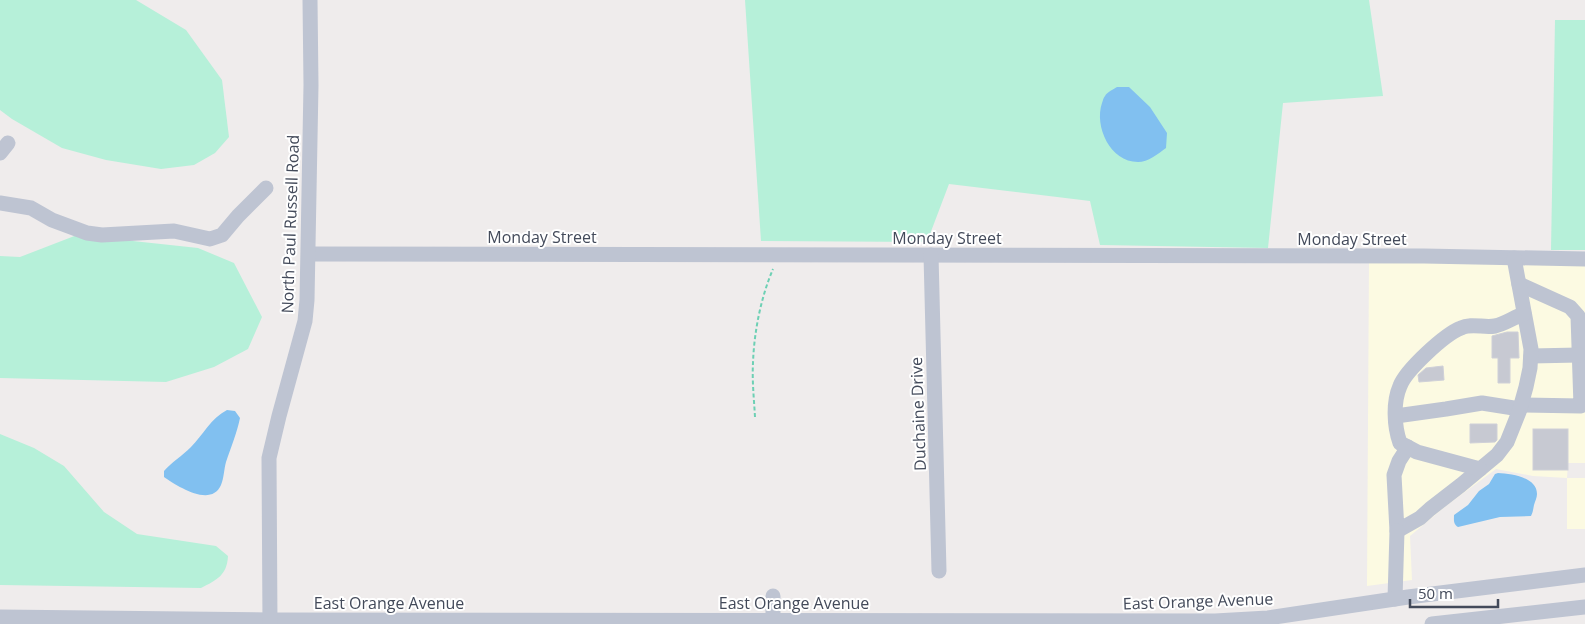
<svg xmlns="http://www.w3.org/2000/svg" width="1585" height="624" font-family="'Open Sans',sans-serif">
<rect width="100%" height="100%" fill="#efecec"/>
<polygon fill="#fcfae2" points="1369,260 1585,263 1585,463 1568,463 1567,478 1585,478 1585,529 1567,529 1567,478 1533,476 1496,469 1446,506 1410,536 1412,580 1367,586"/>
<g fill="#b6f0d9">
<polygon points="0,0 136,0 186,30 222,80 229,137 215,153 194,165 161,169 106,160 62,148 12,119 0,110"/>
<polygon points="745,0 1369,0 1383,96 1283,103 1268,248 1100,245 1090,201 949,184 927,242 761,241"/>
<polygon points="1555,20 1585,20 1585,250 1551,250"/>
<polygon points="77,235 198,248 234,263 262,317 248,349 214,367 166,382 0,378 0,256 20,257"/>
<path d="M0,434L34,448L64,466L104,512L137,534L216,546L228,556C227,575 217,580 201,588L0,585Z"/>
</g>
<g fill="#81c0f0">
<path d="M1117,87H1129L1150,107L1167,133L1166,148C1158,154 1148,162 1138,162C1110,162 1094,126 1102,103C1103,101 1103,98 1105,96C1107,92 1114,89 1117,87Z"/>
<path d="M227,410L235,411L240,418C237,433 231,447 226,462C224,469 224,478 221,485C211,508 177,486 164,477V471C172,462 182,456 191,447C203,435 211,418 227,410Z"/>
<path d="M1498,473C1512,474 1537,477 1537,494C1537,498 1535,501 1534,505C1533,510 1533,512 1531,516L1500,517L1458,527C1453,524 1454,520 1454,515L1468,505L1479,491L1489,484L1495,474Z"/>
</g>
<g fill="#c7c9d2" stroke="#cfd0d8">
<polygon points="1507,332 1518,332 1519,358 1510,358 1510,383 1498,383 1498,358 1492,358 1492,336"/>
<polygon points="1443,366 1444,380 1419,382 1418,375 1426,368"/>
<polygon points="1470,424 1497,424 1497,440 1495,442 1470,443"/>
<rect x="1533" y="429" width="35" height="41"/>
</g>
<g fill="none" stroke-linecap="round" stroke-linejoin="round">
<path stroke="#6dd0b4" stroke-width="2" stroke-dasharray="4 2.5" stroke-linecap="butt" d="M755,417C754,399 752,381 753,363C754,332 761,297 773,269"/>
<g stroke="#bec4d2" stroke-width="15">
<polyline points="0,153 8,143"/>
<polyline points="0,203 31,208 52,220 87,233 102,235 174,231 210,239 222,235 238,216 266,188"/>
<polyline points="309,254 1424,256 1585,259"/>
<polyline points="931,255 939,571"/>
<polyline points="1519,284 1570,307 1578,316 1581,406 1521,405"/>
<polyline points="1531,356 1579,355"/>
<polyline points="1396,416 1446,409 1482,403 1520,409"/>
<polyline points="1408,447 1399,461 1394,475 1397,531 1420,518 1430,509 1461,485 1497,455 1507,442 1519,412 1526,387 1530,368 1531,349 1514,258"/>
<path d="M1480,469L1417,452L1400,443C1394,426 1393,402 1400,386C1406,370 1445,334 1461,328C1471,323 1484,328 1495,326C1505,324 1514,317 1524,314"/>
<polyline points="773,596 773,624"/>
<polyline points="1395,599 1397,531"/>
<polyline points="0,617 270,620 1215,621 1268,618 1408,597 1585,575"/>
<polyline points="270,624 269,458 279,416 305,321 307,300 311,85 310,0"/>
<polyline points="1432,624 1585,607"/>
</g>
</g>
<g text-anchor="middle" stroke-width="4" stroke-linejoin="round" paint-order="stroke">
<g font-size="16" fill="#434a5a" stroke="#fff">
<text transform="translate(290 224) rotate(-88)" y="6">North Paul Russell Road</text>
<text x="542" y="243">Monday Street</text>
<text x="947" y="244">Monday Street</text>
<text x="1352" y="245">Monday Street</text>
<text transform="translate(918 414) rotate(-92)" y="6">Duchaine Drive</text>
<text transform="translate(1198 601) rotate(-2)" y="6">East Orange Avenue</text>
<text x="389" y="609">East Orange Avenue</text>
<text x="794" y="609">East Orange Avenue</text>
</g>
</g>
<path d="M1410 599v8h88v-8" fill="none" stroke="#434a5a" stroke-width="2.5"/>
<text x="1418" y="599" font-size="15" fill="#434a5a" stroke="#ffffff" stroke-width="4" paint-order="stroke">50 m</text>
</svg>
